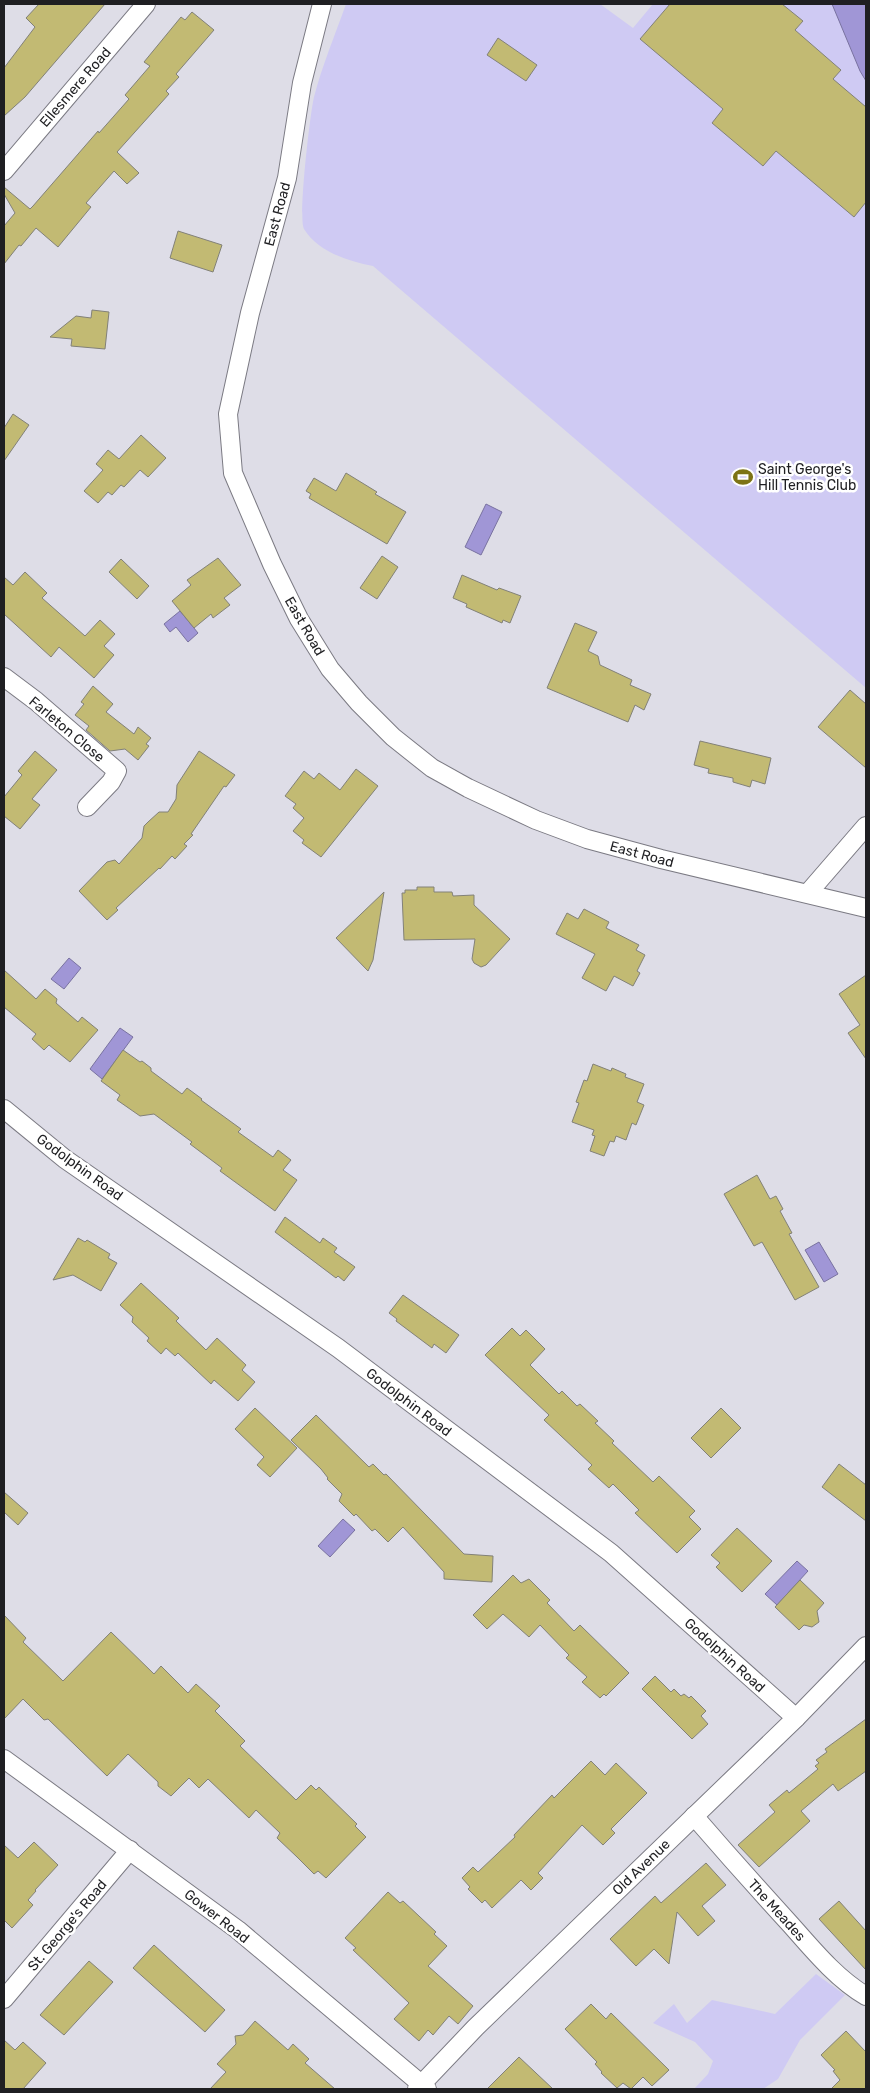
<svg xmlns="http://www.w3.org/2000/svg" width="870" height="2093" font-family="Rubik,sans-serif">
<rect width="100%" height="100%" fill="#dedde7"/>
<g fill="#cfcaf3">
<path d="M346,4H600L633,28L653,4H866V688L373,266C348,261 318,252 304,229C298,219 310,114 314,97C322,66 335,35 346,4Z"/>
<polygon points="816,1974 845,1995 800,2040 778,2079 763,2089 694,2089 708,2074 713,2061 695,2042 653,2023 674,2004 687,2023 712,2000 775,2014"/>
</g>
<g fill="#a096d6" stroke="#7972a0">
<polygon points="832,4 866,4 866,81 860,71"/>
<polygon points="486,504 502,512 481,555 465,547"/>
<polygon points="180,611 198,633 188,642 176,627 170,632 164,624"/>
<polygon points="69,958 81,968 64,989 51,979"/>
<polygon points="120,1028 133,1037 102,1079 90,1069"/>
<polygon points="819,1242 838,1274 824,1282 805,1250"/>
<polygon points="343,1519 355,1530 330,1557 318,1546"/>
<polygon points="797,1561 808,1571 777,1605 765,1594"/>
</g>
<g fill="#c2ba73" stroke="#828178">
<polygon points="39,4 105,4 25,97 4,116 4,68 35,27 26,18"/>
<polygon points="670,4 782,4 803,21 795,30 841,70 833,79 866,107 866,202 854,217 776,151 763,166 712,123 723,109 640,39"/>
<polygon points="192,12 214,30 176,74 179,77 166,91 169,94 117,152 139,173 127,184 114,171 86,203 91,207 58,247 36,228 21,246 19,245 4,264 4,226 15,213 4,194 4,187 30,209 33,206 98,131 99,133 129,99 125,95 150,66 144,62 181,17 185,20"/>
<polygon points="498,38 537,65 526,81 487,55"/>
<polygon points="178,231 222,245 213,272 170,258"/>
<polygon points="92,310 109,312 105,349 71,346 72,339 50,337 76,316 91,318"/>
<polygon points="13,414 29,425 4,461 4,428"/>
<polygon points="141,435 166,458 148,477 140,470 124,487 121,485 112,495 108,492 98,503 84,491 103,470 96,464 108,450 119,459"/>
<polygon points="346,473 377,492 375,494 406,512 387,544 309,498 311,494 306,491 314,478 336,491"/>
<polygon points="382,556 398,567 377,599 360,588"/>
<polygon points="218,558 241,585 224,598 230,605 213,618 211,614 194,628 172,601 191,585 187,580"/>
<polygon points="121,559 149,586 137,599 109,572"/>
<polygon points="25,572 47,593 42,598 85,636 100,620 115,634 104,646 114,655 94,678 59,647 51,657 4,614 4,577 13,585"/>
<polygon points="462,575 497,590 499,588 521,596 510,623 503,620 502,623 466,607 467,604 453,598"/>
<polygon points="575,623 597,632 588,651 598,656 600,665 632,680 630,685 651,694 644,710 635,705 628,722 547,688"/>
<polygon points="93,686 113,704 106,712 134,734 138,727 151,738 146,744 149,746 138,760 125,749 110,751 86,730 89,726 75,715 84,704 81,702"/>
<polygon points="850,690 866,704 866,768 818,727"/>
<polygon points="700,741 771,758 765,784 752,780 750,787 733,782 733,778 708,773 709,769 694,765"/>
<polygon points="35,751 57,770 32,799 40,805 20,829 4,816 4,797 22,775 18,771"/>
<polygon points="199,751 235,775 226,787 224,786 191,834 193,835 184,844 187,846 175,859 172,856 160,869 159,868 116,908 118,910 107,920 79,891 107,862 115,860 119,864 142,838 144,826 148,822 159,812 168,812 176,799 177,785"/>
<polygon points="356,769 378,786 321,857 302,843 304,840 293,831 304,818 293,808 296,804 285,796 304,771 314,779 319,773 340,790"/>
<polygon points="417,887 434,887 434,892 452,892 453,896 474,895 474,905 510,939 486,965 481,967 474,963 472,959 475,939 404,940 402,893 405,893 405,890 417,890"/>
<polygon points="384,892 373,960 368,971 336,938"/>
<polygon points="584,909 609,922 606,928 639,945 636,950 645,955 637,971 640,973 633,986 614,976 606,991 582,978 595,954 556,934 567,913 578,919"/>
<polygon points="4,970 36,999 45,989 57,999 56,1003 78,1022 82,1017 98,1030 70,1062 49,1045 44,1050 32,1039 36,1034 4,1007"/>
<polygon points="866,975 866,1059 848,1033 860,1025 839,994"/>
<polygon points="123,1050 140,1062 142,1061 151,1068 151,1071 182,1094 187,1088 202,1099 201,1100 241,1129 238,1132 273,1157 278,1150 291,1160 283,1170 297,1180 275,1211 220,1171 222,1168 190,1144 192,1142 154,1114 140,1116 117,1100 120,1095 101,1081"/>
<polygon points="593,1064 611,1071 612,1068 626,1074 625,1077 644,1084 637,1102 644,1105 636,1125 632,1123 626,1140 616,1136 614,1142 610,1141 604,1156 590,1151 595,1136 592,1135 594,1130 572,1122 579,1103 576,1102 584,1080 587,1081"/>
<polygon points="757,1175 770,1199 776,1196 783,1209 780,1211 792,1233 789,1234 819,1287 795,1300 762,1242 754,1246 724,1194"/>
<polygon points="285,1217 320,1243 323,1238 337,1248 334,1252 355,1267 344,1281 338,1276 336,1278 275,1232"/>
<polygon points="78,1238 85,1242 87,1240 110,1254 108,1258 117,1263 101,1291 73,1275 53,1280"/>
<polygon points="141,1283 179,1318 176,1321 206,1350 217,1338 246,1365 242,1370 255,1382 238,1401 214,1380 211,1384 178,1353 175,1356 166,1348 161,1354 147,1341 149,1338 132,1322 133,1317 120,1305"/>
<polygon points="403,1295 459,1335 446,1353 434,1344 432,1348 396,1321 397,1319 389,1313"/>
<polygon points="512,1328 520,1336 526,1330 545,1349 530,1365 559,1394 562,1391 577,1406 580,1404 598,1421 595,1423 614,1441 612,1443 653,1482 659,1476 695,1511 689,1517 701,1529 677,1553 635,1513 639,1510 613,1484 609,1488 588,1469 592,1465 544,1420 549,1415 485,1355"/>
<polygon points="255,1408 297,1448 270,1477 257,1465 264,1457 235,1429"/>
<polygon points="721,1408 741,1428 711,1458 691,1438"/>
<polygon points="316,1415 369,1467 373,1464 384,1475 386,1474 464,1554 493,1556 492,1582 444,1579 444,1572 403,1527 388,1542 375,1529 372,1531 356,1514 354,1516 339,1501 342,1494 327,1479 328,1478 321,1469 291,1440"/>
<polygon points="839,1464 866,1485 866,1521 822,1487"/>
<polygon points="4,1492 28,1513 18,1525 4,1512"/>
<polygon points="737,1528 772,1561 742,1592 716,1567 720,1563 711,1555"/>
<polygon points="513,1575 521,1583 529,1579 550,1600 547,1603 574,1631 580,1625 629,1673 606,1696 604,1694 600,1698 582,1682 587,1677 566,1658 569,1655 540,1625 529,1637 503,1614 487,1629 473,1615"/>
<polygon points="800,1580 824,1603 817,1611 819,1622 812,1627 804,1625 799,1630 775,1607"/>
<polygon points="4,1615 26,1638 23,1642 63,1681 111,1632 154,1674 161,1666 188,1693 196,1684 220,1706 215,1711 245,1741 240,1746 296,1800 311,1785 316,1790 319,1787 357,1824 355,1826 366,1837 326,1878 318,1871 314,1874 297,1857 277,1838 280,1833 256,1810 249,1818 208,1779 199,1788 189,1778 171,1796 158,1786 158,1782 128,1754 107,1776 48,1719 44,1720 23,1699 4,1719"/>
<polygon points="655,1676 671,1692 674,1689 681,1696 684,1694 689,1698 691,1696 706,1711 701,1716 708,1724 692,1739 642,1689"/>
<polygon points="866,1719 866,1771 838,1791 833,1784 801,1811 810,1821 759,1867 738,1845 775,1812 769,1805 787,1790 789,1793 818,1769 815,1766 819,1763 816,1760 827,1752 825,1749"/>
<polygon points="591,1761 605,1775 616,1763 647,1793 611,1829 615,1833 603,1845 582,1825 538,1873 543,1878 531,1890 521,1880 492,1908 485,1900 482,1903 468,1889 470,1887 462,1878 473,1867 478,1872 515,1837 514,1835 552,1795 554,1798"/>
<polygon points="34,1842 58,1865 35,1890 36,1891 28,1900 33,1905 12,1928 4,1920 4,1845 18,1858"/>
<polygon points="706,1863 726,1885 702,1906 715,1921 698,1936 677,1912 669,1964 654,1949 636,1966 610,1939 655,1896 661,1903"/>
<polygon points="388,1892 400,1903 403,1901 436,1932 434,1934 447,1946 428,1966 473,2006 458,2024 449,2016 433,2035 428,2030 419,2041 394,2019 409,2003 353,1950 356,1948 345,1938"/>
<polygon points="839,1901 866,1931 866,1970 819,1919"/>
<polygon points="154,1945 225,2010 205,2032 133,1968"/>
<polygon points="89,1961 113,1982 64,2035 40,2015"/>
<polygon points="591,2004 606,2019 611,2013 669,2070 652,2086 643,2077 631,2089 623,2083 617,2088 601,2073 602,2072 595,2064 597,2062 565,2029"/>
<polygon points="255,2021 288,2050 293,2044 309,2059 305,2063 335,2089 210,2089 226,2072 217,2064 236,2044 235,2036 243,2035"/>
<polygon points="846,2031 866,2052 866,2089 831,2089 840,2080 833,2071 835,2070 821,2055"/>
<polygon points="4,2040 15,2050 23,2042 46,2063 23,2089 4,2089"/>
<polygon points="519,2057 553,2089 487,2089"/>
</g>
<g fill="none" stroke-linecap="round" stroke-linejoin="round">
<defs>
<g id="street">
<polyline points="322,4 302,83 287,178 250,313 228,414 233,473 272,564 299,619 330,669 359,703 393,737 432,768 468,788 536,820 587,839 661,859 866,908"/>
<polyline points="4,171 146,4"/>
<polyline points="4,677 36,701 117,771 111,782 87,807"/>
<polyline points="808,893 866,826"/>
<polyline points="4,1109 65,1159 338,1348 611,1553 796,1718"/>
<polyline points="4,1759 238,1930 427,2089"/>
<path d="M694,1816C726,1853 758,1889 791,1925C813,1950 837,1979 866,1996"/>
<polyline points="4,1999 130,1850"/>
<polyline points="417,2089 475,2028 796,1718 866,1646"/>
</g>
</defs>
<use href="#street" stroke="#7b7a83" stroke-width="20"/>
<use href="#street" stroke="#fff" stroke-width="18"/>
</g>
<defs>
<symbol id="stadium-bare" viewBox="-9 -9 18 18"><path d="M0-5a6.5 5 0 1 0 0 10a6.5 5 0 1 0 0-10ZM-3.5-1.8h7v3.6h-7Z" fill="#7d7315" stroke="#fff" stroke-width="2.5" paint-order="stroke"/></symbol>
</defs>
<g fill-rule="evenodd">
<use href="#stadium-bare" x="729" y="463" width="28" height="28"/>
</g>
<g text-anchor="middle" stroke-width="5" stroke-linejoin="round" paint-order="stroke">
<g font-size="14" fill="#1f1f22" stroke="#fff">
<text transform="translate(75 87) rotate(-49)" y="5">Ellesmere Road</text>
<text transform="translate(277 214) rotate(-75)" y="5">East Road</text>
<text transform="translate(305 626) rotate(60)" y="5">East Road</text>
<text transform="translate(67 729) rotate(40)" y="5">Farleton Close</text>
<text transform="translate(642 854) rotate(15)" y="5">East Road</text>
<text transform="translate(80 1167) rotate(36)" y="5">Godolphin Road</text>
<text transform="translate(409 1402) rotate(37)" y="5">Godolphin Road</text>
<text transform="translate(725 1655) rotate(42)" y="5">Godolphin Road</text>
<text transform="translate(641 1867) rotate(-44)" y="5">Old Avenue</text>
<text transform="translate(777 1910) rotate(48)" y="5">The Meades</text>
<text transform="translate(217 1916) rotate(38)" y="5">Gower Road</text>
<text transform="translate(67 1925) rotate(-50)" y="5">St. George's Road</text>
</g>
<g font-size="14" fill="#1f1f22" stroke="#fff" text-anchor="start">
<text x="758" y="474">Saint George's<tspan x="758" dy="16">Hill Tennis Club</tspan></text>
</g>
</g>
<rect width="870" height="2093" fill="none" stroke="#1f1f22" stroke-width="10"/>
</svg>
